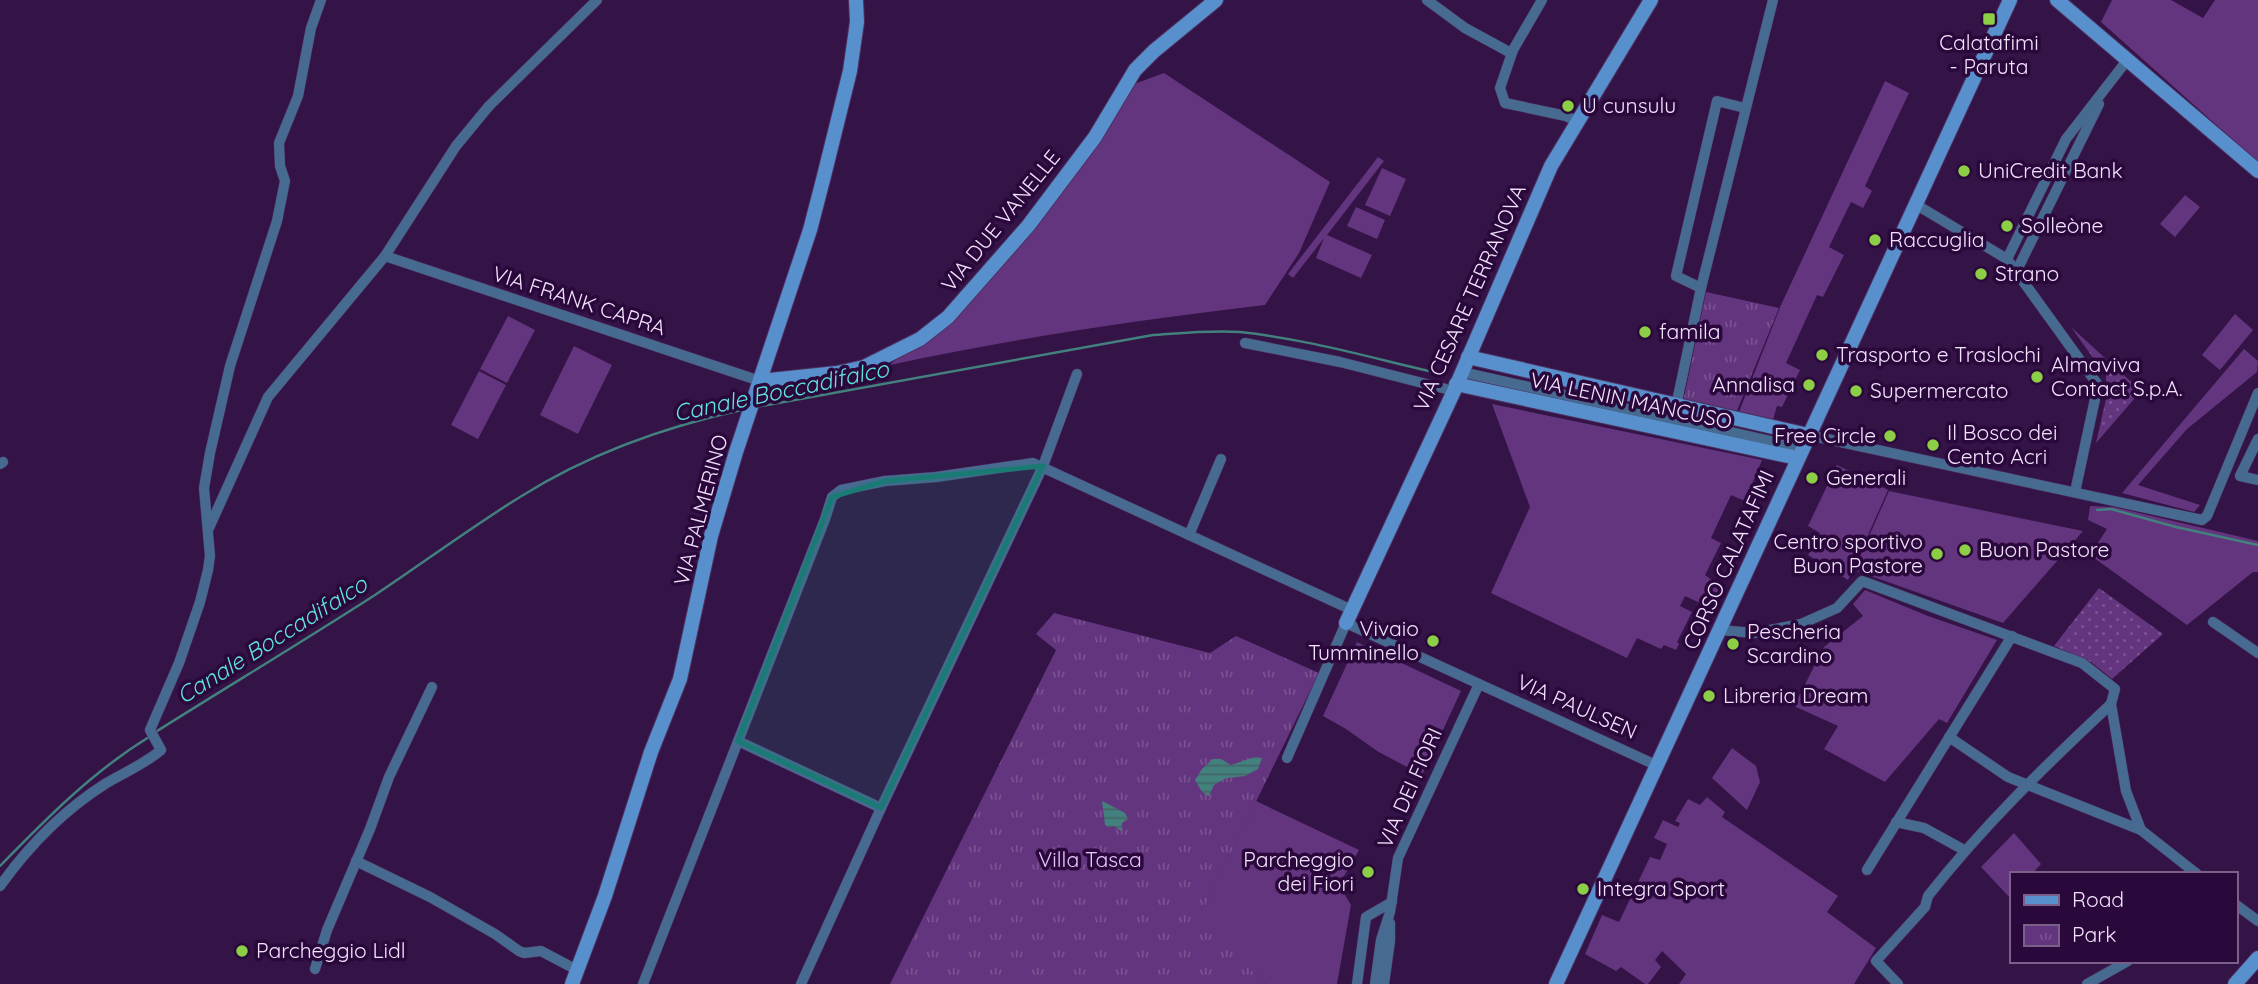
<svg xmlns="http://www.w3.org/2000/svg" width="2258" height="984" font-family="Quicksand,sans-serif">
<defs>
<pattern id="park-tufts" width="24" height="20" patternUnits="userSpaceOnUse" patternTransform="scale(1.75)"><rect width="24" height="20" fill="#63357e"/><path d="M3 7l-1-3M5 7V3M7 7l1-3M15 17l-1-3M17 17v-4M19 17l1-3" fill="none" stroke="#7a5291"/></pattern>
<pattern id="garden-dots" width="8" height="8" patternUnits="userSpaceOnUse" patternTransform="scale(1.75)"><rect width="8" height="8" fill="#63357e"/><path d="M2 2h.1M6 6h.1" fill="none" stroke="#7a5291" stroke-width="1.8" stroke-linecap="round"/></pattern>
<pattern id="water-rules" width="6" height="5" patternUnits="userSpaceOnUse" patternTransform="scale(1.75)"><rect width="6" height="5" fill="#42817e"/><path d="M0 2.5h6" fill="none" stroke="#456668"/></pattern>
</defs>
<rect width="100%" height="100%" fill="#341346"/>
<g fill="#63357e">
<polygon points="2112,0 2171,0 2203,18 2215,0 2258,0 2258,162 2101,22"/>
<path d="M1164,73L1330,182L1299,253L1265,305C1139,320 1014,338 890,365L973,290L1126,87Z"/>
<polygon points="1885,81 1909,93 1865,186 1872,191 1863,208 1851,202 1829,247 1844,255 1823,297 1817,295 1786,363 1800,370 1782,407 1777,406 1773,420 1739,412 1781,305"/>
<polygon points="1378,157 1384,161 1327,235 1372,255 1361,278 1316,258 1324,238 1293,278 1288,274"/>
<polygon points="1382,168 1406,179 1390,216 1365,205"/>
<polygon points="2185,195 2200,207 2175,237 2160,224"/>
<polygon points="1356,207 1385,220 1377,239 1347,226"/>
<polygon points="2235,314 2253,330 2220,370 2202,355"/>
<polygon points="508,316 535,330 507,383 480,369"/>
<polygon points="574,346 612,365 578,434 540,415"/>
<polygon points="2244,349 2258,361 2257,372 2187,429 2138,485 2200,505 2194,512 2122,493"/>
<polygon points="479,371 506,385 478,439 451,425"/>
<polygon points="1492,404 1762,460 1745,501 1731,495 1711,538 1721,543 1705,575 1721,587 1711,608 1685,596 1680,606 1692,612 1677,642 1679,644 1676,650 1664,645 1661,649 1637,638 1627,658 1491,593 1530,507"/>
<polygon points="1837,465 1888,490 1848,580 1808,555 1820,533 1808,526"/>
<polygon points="1889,491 2083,531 2003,623 1854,570"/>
<polygon points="2090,506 2114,507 2258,541 2258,572 2253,572 2187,625 2090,555 2107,529 2088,520"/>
<polygon points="1865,590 1928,616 1997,640 1947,723 1939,719 1885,782 1824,749 1838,726 1794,706 1824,647 1863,616 1853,604"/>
<polygon points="1357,642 1461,691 1422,775 1377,751 1346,729 1323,716"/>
<polygon points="1732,748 1756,766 1760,782 1747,810 1712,778"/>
<polygon points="1707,797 1725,812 1722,817 1838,896 1827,912 1876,948 1854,984 1679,984 1686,974 1662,951 1655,960 1661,967 1648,984 1645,984 1621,967 1616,971 1585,954 1602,915 1619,922 1650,857 1660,860 1667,844 1654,838 1663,820 1678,827 1680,823 1675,821 1688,799 1700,805"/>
<polygon points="1256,801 1359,850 1339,885 1351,905 1337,984 1266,984 1197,921"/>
<polygon points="2014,833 2041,864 2032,874 2011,874 2011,899 1981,867"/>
</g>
<g fill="url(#park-tufts)">
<polygon points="1706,292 1779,308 1736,413 1683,402"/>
<polygon points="1054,613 1210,653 1236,636 1319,673 1198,920 1266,984 890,984 1056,650 1036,634"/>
</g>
<g fill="url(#garden-dots)">
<polygon points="2071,327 2141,391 2096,443 2106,399 2106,376"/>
<polygon points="2099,588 2163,634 2112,679 2091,662 2054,646"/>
</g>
<g fill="url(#water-rules)">
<polygon points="1255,757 1262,758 1258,769 1245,776 1226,778 1214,785 1209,796 1202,792 1195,780 1202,769 1213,759 1221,759 1231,765"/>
<polygon points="1102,801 1125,813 1128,819 1122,823 1121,831 1114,826 1108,827 1105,825"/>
</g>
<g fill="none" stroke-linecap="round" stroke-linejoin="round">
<g stroke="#42817e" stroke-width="2.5">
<path d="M756,407L1153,335C1182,333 1211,330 1240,332C1308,339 1375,359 1442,374"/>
<polyline points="2097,510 2111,509 2176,527 2258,545"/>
<path d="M154,733C227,687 302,642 375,595C423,563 470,528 520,497C588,454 667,426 746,409"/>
<path d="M0,866C46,819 92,772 149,737"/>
</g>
<defs>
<g id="street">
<polyline points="1427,0 1465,28 1511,53"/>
<polyline points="1542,0 1513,50 1500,88 1505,103 1566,116 1578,122"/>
<polyline points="1915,204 2007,259 2098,385 2075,492"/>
<polyline points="385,256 760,381"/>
<polyline points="2007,259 2066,139 2128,59"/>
<polyline points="2016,272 2099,104"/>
<polyline points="1701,288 1676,276 1717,101 1745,108"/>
<polyline points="1245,343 1340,362 1454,391"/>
<polyline points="1462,372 1802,448"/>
<polyline points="1676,406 1701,288 1773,0"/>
<polyline points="1808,435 2202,520 2207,516 2258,393"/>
<polyline points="2258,439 2240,476 2258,480"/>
<polyline points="0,464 3,462"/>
<polyline points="209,528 268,397 385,256 456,146 489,106 597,0"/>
<polyline points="1189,535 1221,459"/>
<polyline points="2213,622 2258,653"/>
<polyline points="1720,630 1754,633 1801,624 1837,608 1862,581 2082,663 2115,689 2111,704 2126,791 2141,830 2197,874"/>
<polyline points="1949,737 2008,777 2141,830"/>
<polyline points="738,741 881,808"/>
<polyline points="1287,758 1346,623 1658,766"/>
<polyline points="1896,822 1924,828 1964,850"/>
<polyline points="356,861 430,897 495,934 519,951 524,953 541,951 577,970"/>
<polyline points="1867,870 2012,636"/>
<path d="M0,886C28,847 64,810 105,784C123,773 145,764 161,750L150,730L179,663L200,602L208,570L210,556L204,488L210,453L230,366L277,221L285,181L280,166L279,143L298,96L311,28L321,0"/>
<polyline points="2235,904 2258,921"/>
<polyline points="315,969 327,930 370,829 389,777 432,687"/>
<polyline points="643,984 825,519 832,497 841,490 885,481 936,477 1033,463 1352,610"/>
<polyline points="801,984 881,808 1043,466 1077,374"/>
<polyline points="1357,984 1366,917 1392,902"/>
<polyline points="1375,984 1381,940 1390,912 1398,858 1479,684"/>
<polyline points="1384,984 1390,941 1390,923"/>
<path d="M1898,984L1876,961L1925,907L1928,896C1983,826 2046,765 2111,704"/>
<polyline points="2087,984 2128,961"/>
</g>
<g id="secondary">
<polyline points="2057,0 2258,171"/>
<polyline points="1468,357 1808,435"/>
<polyline points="760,381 837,373 864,367 920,339 948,317 1028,226 1095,137 1135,70 1154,51 1216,0"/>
<polyline points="1456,384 1797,458"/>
<polyline points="1346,623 1454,391 1551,166 1651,0"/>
<polyline points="572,984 605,896 651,752 680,679 711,536 736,452 810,230 824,176 850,71 857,22 856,0"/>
<polyline points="1556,984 2010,0"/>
<polyline points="2235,984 2258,958"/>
</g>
</defs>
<use href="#street" stroke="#4f3060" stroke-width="11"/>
<use href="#secondary" stroke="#4f3060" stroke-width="16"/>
<use href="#street" stroke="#476a90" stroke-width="10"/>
<use href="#secondary" stroke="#5790cd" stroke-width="14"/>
</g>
<path fill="#1a7b75" fill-opacity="0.2" stroke="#1a7b75" stroke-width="5" stroke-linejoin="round" d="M1043,466L881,808L738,741L832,497L885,481Z"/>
<g fill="#8cce45" stroke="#2a083b" stroke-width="2.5">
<rect x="1982" y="12" width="14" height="14" rx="3.5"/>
<circle cx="1568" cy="106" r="7"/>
<circle cx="1964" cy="171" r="7"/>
<circle cx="2007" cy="226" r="7"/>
<circle cx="1875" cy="240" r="7"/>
<circle cx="1981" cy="274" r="7"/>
<circle cx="1645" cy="332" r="7"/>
<circle cx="1822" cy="355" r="7"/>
<circle cx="2037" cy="377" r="7"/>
<circle cx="1809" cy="385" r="7"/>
<circle cx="1856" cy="391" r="7"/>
<circle cx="1890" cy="436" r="7"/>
<circle cx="1933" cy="445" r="7"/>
<circle cx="1812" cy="478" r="7"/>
<circle cx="1965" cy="550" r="7"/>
<circle cx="1937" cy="554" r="7"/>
<circle cx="1433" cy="641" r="7"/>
<circle cx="1733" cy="644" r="7"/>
<circle cx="1709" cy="696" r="7"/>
<circle cx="1368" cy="872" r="7"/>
<circle cx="1583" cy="889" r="7"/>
<circle cx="242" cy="951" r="7"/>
</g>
<g text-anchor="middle" stroke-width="7" stroke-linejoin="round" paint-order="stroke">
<g font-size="21" fill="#f2e3fd" stroke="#2a083b" text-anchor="start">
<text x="1989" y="50" text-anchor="middle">Calatafimi<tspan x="1989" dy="24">- Paruta</tspan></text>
<text x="1582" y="113">U cunsulu</text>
<text x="1978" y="178">UniCredit Bank</text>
<text x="2021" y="233">Solleòne</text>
<text x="1889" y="247">Raccuglia</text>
<text x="1995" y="281">Strano</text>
<text x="1659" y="339">famila</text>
<text x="1836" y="362">Trasporto e Traslochi</text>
<text x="2051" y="372">Almaviva<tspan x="2051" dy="24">Contact S.p.A.</tspan></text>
<text x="1795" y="392" text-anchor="end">Annalisa</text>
<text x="1870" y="398">Supermercato</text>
<text x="1947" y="440">Il Bosco dei<tspan x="1947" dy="24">Cento Acri</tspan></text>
<text x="1876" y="443" text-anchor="end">Free Circle</text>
<text x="1826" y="485">Generali</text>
<text x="1923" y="549" text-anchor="end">Centro sportivo<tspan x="1923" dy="24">Buon Pastore</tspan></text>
<text x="1979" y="557">Buon Pastore</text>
<text x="1419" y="636" text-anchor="end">Vivaio<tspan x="1419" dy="24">Tumminello</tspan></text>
<text x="1747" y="639">Pescheria<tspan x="1747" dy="24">Scardino</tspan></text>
<text x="1723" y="703">Libreria Dream</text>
<text x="1354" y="867" text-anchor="end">Parcheggio<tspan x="1354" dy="24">dei Fiori</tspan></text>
<text x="1597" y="896">Integra Sport</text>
<text x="256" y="958">Parcheggio Lidl</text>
</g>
<g font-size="21" fill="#f2e3fd" stroke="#2a083b">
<text transform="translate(1001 221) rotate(-51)" y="7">VIA DUE VANELLE</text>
<text transform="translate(1470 298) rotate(-66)" y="7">VIA CESARE TERRANOVA</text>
<text transform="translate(579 301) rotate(18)" y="7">VIA FRANK CAPRA</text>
<text transform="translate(1631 401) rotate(12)" y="7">VIA LENIN MANCUSO</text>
<text transform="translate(701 510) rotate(-75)" y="7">VIA PALMERINO</text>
<text transform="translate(1729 560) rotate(-66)" y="7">CORSO CALATAFIMI</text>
<text transform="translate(1577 707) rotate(24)" y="7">VIA PAULSEN</text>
<text transform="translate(1410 788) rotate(-66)" y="7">VIA DEI FIORI</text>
</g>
<g font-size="21" fill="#e6c7fb" stroke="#2a083b">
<text x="1090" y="867">Villa Tasca</text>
</g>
<g font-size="23" font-style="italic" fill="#5fe3dd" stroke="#2a083b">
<text transform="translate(781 391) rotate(-12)" y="8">Canale Boccadifalco</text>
<text transform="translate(272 640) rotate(-32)" y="8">Canale Boccadifalco</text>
</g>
</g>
<rect x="2010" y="872" width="228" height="91" fill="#2a083b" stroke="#7a6089" stroke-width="2"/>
<rect x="2024" y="895" width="35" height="10" fill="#5790cd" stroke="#7a6089" stroke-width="2"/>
<text x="2072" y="907" font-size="21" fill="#f2e3fd">Road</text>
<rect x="2024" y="925" width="35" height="21" fill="url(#park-tufts)" stroke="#7a6089" stroke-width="2"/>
<text x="2072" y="942" font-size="21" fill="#f2e3fd">Park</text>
</svg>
